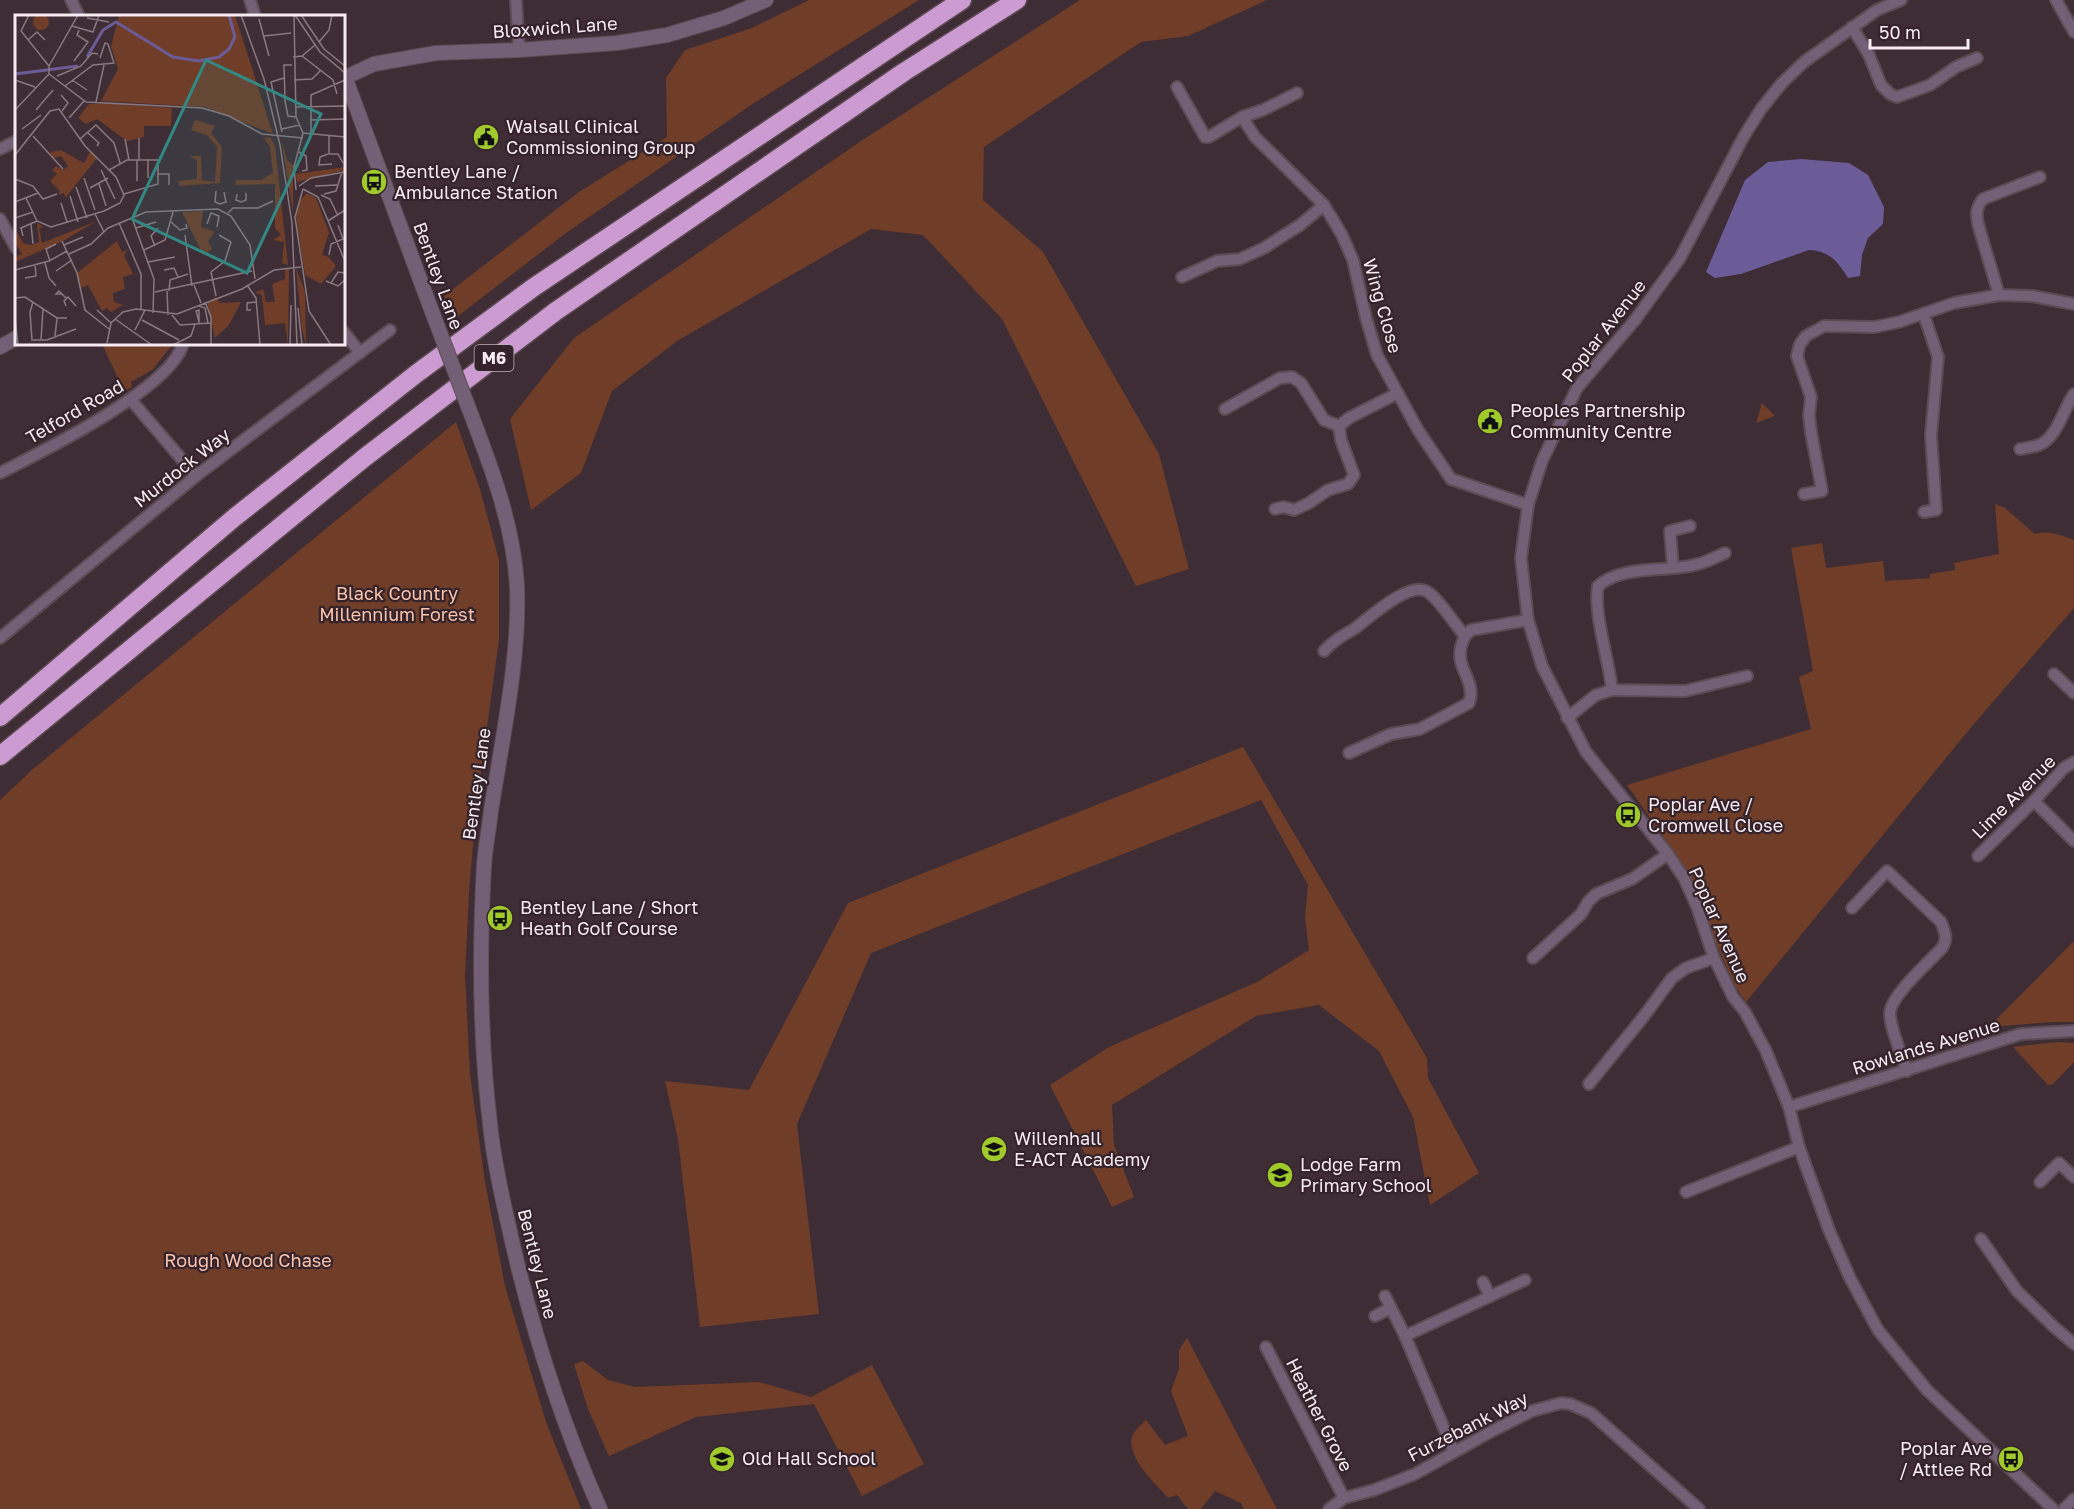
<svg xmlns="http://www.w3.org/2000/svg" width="2074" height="1509" font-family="'Golos Text',sans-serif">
<rect width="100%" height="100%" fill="#3f2d35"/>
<g fill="#6f3d28">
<polygon points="809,0 919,0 754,103 566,233 454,319 444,296 579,192 667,137 666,78 685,50 752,28"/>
<polygon points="1080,0 1267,0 1188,36 1141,42 984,147 983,200 1043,252 1159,454 1189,569 1136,586 1002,319 923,235 871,229 677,341 612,391 581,473 531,510 510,419 574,338 864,139"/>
<polygon points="102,344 173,344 152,370 131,382 132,387 124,391"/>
<polygon points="1762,403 1775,416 1756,423"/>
<polygon points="456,422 480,489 499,560 499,639 476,809 469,893 465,975 470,1074 485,1182 505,1286 547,1425 581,1509 0,1509 0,800 33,769"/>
<path d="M1995,504L2005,508L2035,534C2048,530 2061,535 2074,540V608L1973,725L1746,1002L1735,986L1713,936L1695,886L1667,842L1627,785L1811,729L1799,677L1813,671L1791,548L1822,543L1826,568L1883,561L1885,581L1930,578V574L1955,570L1954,563L1999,554Z"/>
<polygon points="1243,747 1427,1058 1428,1078 1479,1173 1430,1205 1413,1117 1379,1051 1319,1005 1256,1016 1112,1105 1114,1145 1134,1197 1112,1207 1050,1085 1109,1047 1257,982 1309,950 1305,918 1308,885 1261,800 871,953 797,1124 819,1314 700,1327 678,1139 665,1081 749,1090 848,903"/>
<polygon points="2074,941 2074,1022 2052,1022 1989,1027"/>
<polygon points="2057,1042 2074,1043 2074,1062 2053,1084 2048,1085 2013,1047"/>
<path d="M1187,1338L1269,1494L1277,1509H1244L1241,1503L1215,1491L1201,1509H1188L1177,1495L1168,1498C1155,1483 1124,1456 1133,1434C1136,1429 1142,1424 1146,1420L1165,1445L1188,1436L1171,1391L1179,1369V1350Z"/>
<polygon points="583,1361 608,1380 635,1387 759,1382 811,1397 872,1365 924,1464 862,1496 814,1404 696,1417 609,1456 588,1409 574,1364"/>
</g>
<path fill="#6b5b96" d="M1801,159L1849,163L1868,175L1884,207L1883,224L1868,238L1862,255L1860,276L1848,278C1838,262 1830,251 1809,250L1741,274L1715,278L1706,272L1745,180L1768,162Z"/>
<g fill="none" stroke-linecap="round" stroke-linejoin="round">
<defs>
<g id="minor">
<polyline points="71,0 79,16"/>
<polyline points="250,0 255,16"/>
<polyline points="516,0 519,50"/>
<polyline points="1901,0 1877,10 1804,62 1782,83 1761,109 1744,136 1680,258 1635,320 1577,388 1542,461 1528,505 1521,558 1528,620 1542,666 1586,752 1668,854 1684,878 1697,907 1714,958 1733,997 1745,1012 1766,1051 1789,1107 1799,1147 1829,1230 1850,1278 1878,1330 1927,1390 2053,1509"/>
<polyline points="2056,0 2074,32"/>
<polyline points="1852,27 1869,55 1881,85 1890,94 1897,97 1930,85 1956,67 1977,58"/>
<polyline points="1177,87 1205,137 1209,137 1242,117 1255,137 1324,205 1342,235 1353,260 1366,318 1377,355 1418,430 1451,479 1528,505"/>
<polyline points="1242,117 1263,110 1297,93"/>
<polyline points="0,149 16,141"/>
<polyline points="0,219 16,248"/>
<polyline points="1182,277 1217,261 1240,259 1264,248 1300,225 1324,205"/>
<path d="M1999,295L1978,224C1976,213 1976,208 1983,199L2040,177"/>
<polyline points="344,332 360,353"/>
<polyline points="131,400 196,476"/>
<polyline points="1225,409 1280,378 1292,377 1301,383 1324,420 1339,426 1341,440 1354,475 1348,484 1328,490 1309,503 1294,510 1284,507 1275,509"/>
<polyline points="1339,426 1349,418 1396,394"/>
<path d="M2020,449C2026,448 2033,447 2039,445C2058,437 2063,409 2074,394"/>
<path d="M0,473C43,451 170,389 183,344"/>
<polyline points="1804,494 1822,491 1811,432 1809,415 1811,397 1797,356 1800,344 1806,336 1824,326 1874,327 1899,322 1954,303 1999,295 2032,296 2074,304"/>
<polyline points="1924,512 1936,510 1931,435 1938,357 1924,315"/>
<path d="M1725,553C1716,557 1707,562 1698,564C1668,573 1623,564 1598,586C1593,612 1609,660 1612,690L1685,691L1747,676"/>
<polyline points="1673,568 1670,531 1690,526"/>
<polyline points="1465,636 1471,630 1528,620"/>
<polyline points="0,638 196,476 390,330"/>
<path d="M1324,651C1333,641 1342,636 1354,629C1368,619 1407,582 1426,591C1436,595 1456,626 1465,636C1449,668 1478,677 1469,703L1420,729L1391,734L1349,753"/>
<polyline points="2054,674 2074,693"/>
<polyline points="1567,718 1596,695 1612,690"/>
<polyline points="2034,801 2074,841"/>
<polyline points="1978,856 2034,801 2064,768 2074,762"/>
<path d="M1852,908L1887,871L1941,922C1945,932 1948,939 1942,948C1929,962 1891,995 1890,1013C1890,1029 1902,1055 1907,1071"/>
<polyline points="1533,958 1581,914 1588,902 1596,894 1632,879 1668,854"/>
<polyline points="1589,1084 1644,1016 1672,978 1686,968 1714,958"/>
<polyline points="1789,1107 2021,1034 2074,1031"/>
<polyline points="2040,1182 2059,1163 2074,1177"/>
<polyline points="1686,1192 1799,1147"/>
<polyline points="1981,1239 2017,1291 2053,1326 2074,1344"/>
<polyline points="1483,1282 1490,1296"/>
<polyline points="1385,1296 1405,1336"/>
<polyline points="1375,1316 1391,1308"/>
<polyline points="1266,1347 1344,1498"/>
<polyline points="1454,1452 1405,1336 1525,1280"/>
<polyline points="1329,1509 1344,1498 1374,1490 1415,1474 1494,1430 1532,1411 1561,1403 1570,1404 1591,1413 1699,1509"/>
<polyline points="2064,1509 2074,1499"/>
</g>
<g id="tertiary">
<polyline points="345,77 431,309"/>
<polyline points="344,78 374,64 436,53 519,50 617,43 667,35 724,18 766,0"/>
<polyline points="0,347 16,338"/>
<path d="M477,430C496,480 514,532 517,586C520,657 502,740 491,811C489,829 485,848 484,866C479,954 480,1045 491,1132C495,1169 504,1205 512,1241C533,1333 562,1423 600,1509"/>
</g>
<g id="motorway">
<polyline points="0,717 235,517 416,374 534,287 962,0"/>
<polyline points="0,756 364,458 556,311 904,72 1017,0"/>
</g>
</defs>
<use href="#minor" stroke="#5c4b53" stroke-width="14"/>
<use href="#tertiary" stroke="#5c4b53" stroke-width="16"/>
<use href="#motorway" stroke="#5c4b53" stroke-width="21"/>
<use href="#minor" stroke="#746076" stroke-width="10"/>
<use href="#tertiary" stroke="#746076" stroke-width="14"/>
<use href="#motorway" stroke="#cc9bd2" stroke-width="18"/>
<defs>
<polyline id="tertiary-bridge" points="431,309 477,430"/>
</defs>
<use href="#tertiary-bridge" stroke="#5c4b53" stroke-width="16" stroke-linecap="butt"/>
<use href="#tertiary-bridge" stroke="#746076" stroke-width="14"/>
</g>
<defs>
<symbol id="civic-disc" viewBox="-11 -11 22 22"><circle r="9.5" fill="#a0c92b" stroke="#34232b"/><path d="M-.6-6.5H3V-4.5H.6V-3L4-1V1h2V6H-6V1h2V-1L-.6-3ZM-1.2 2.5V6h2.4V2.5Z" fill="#111"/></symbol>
<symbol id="bus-disc" viewBox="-11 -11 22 22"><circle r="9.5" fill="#a0c92b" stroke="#34232b"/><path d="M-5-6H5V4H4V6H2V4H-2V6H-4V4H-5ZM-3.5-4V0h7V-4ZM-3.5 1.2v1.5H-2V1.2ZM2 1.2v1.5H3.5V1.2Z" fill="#111"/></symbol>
<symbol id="school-disc" viewBox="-11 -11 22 22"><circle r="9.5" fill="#a0c92b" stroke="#34232b"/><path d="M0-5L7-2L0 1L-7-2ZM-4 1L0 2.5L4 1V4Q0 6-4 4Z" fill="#111"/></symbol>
</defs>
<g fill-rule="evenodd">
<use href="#civic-disc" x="471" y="122" width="30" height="30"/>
<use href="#bus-disc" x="359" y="167" width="30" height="30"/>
<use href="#civic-disc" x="1475" y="406" width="30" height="30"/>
<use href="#bus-disc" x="1613" y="800" width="30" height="30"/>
<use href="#bus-disc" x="485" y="903" width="30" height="30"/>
<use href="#school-disc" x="979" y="1134" width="30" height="30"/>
<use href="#school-disc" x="1265" y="1160" width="30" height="30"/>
<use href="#school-disc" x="707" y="1444" width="30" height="30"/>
<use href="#bus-disc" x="1996" y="1444" width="30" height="30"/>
</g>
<g text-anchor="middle" stroke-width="4.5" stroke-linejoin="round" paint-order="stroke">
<rect fill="#34232b" stroke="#bcafb5" stroke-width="1.5" x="474.5" y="345" width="39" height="26" rx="4.5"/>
<g font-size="16" font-weight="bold" fill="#f6ebf0">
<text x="494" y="364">M6</text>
</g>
<g font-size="18" fill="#f6ebf0" stroke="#34232b">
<text transform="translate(555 28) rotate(-4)" y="6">Bloxwich Lane</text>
<text transform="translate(438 276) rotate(70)" y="6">Bentley Lane</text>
<text transform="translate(1382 306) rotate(74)" y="6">Wing Close</text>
<text transform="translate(1604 331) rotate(-52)" y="6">Poplar Avenue</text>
<text transform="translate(75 412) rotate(-30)" y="6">Telford Road</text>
<text transform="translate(182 468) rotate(-38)" y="6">Murdock Way</text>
<text transform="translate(477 784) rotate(-82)" y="6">Bentley Lane</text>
<text transform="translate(2014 797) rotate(-45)" y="6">Lime Avenue</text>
<text transform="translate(1719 925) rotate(66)" y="6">Poplar Avenue</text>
<text transform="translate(1926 1047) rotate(-17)" y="6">Rowlands Avenue</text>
<text transform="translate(537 1264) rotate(76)" y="6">Bentley Lane</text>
<text transform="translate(1319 1415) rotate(63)" y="6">Heather Grove</text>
<text transform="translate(1468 1427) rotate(-27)" y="6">Furzebank Way</text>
</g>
<g font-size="18" fill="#f6ebf0" stroke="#34232b" text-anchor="start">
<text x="506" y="133">Walsall Clinical<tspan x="506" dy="21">Commissioning Group</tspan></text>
<text x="394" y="178">Bentley Lane /<tspan x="394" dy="21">Ambulance Station</tspan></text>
<text x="1510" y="417">Peoples Partnership<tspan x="1510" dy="21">Community Centre</tspan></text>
<text x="1648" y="811">Poplar Ave /<tspan x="1648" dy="21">Cromwell Close</tspan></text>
<text x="520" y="914">Bentley Lane / Short<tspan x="520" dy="21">Heath Golf Course</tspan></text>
<text x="1014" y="1145">Willenhall<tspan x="1014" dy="21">E-ACT Academy</tspan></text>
<text x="1300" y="1171">Lodge Farm<tspan x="1300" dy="21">Primary School</tspan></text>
<text x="1992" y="1455" text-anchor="end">Poplar Ave<tspan x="1992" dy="21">/ Attlee Rd</tspan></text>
<text x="742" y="1465">Old Hall School</text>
</g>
<g font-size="18" fill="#fbc2aa" stroke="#34232b">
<text x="397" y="600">Black Country<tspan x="397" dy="21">Millennium Forest</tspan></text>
<text x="248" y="1267">Rough Wood Chase</text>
</g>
</g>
<g transform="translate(15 15)">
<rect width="330" height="330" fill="#3f2d35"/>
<path d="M18 7a8 8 0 1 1 16 0a8 8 0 1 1-16 0ZM104,0H220L258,119L190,92L86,86L103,54L96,31ZM93,88L157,93L156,111H129V122L112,126L82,104L71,109L63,103L74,89ZM180,105L200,111L196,118L207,132L205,168L164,171L163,166L182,164V145L174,141H186L187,165L200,167L202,132L192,120L176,115ZM248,122L256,123L260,131L273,250L267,248L269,227L258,225L266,220L260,213V169L220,170L221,165H246L258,158L255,132ZM266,123L272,145L278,150V198ZM46,135L69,148L75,137L82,143L51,182L48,178L43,180L45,176L35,166L42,159L37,155L41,151L48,155L53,151L46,141L38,143L35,137ZM330,152V155L282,167L281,159ZM292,178L301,183L314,217L307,240L314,242L321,251L306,269L290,260L281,201L285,185ZM188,196L186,212L200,217L193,226L197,234L188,240L167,197ZM82,206L46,227L0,247V242L7,239L0,228V214L9,229L17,230L24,227L22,208L29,212L24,213L27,228ZM102,226L107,237L113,235L109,240L118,259L108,262L110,274L98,278L99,287L108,290L96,297L92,293L87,296L73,270L66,273L62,258ZM281,253L290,277L291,330L287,315ZM270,254H274L273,330L270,308L250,310L247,280L240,278L248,274L251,287H260L257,269L270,264ZM201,282L205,288L226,287L214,310L200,323L192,287Z" fill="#6f3d28"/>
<path fill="none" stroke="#6b5b96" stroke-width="3" d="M72,42L88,15L101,7L158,42L184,46L204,42L214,34L220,22L214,0M0,59L63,51"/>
<path fill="none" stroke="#887980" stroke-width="1.5" d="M226,0L249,64L265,130L277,208L282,330M279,0L281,102L288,118L279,152L281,175M280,0L305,37L330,58M286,0L309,34L330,51M72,3L94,7M244,4L254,41M57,11L78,17L84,0M249,21L276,18M13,25L22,17L30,25M304,27L314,15L317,0M287,41L318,65L322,79M278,42L287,41L300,30M59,46L73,27L62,20L64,15M277,50H269L270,86L273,101L281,102M34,51L63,0M34,59L71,87L187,93L214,101L247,119L288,123M42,61L66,51L77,38L83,39M0,65L20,72M57,65L72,75M279,65L297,64L305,56M50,71L78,50L99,48L93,29L90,28L85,43M46,80L53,88L47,96M81,87L89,50M280,92L330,91M0,95L34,59V51L6,16L14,0M21,95L38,75M54,103L69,86M295,105L330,104M7,114L26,100M267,114L285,110M72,117L84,128L82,131M267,117L256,67L269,63M288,118L330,122M296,118V80L330,65M18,121L48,154M314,121V139H323L328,148M124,123V145M65,124L81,110L99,128L105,148M110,124L114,145M284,137L291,141L292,155L287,156M313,139L305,142L304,150L317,149M0,140L35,96L44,94L70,131L101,162L109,180L105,188L89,196L36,212L22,206L11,183M133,144V163M122,145V166M86,155L100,184M94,155L112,145H143V169L109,179M143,159H154V170M69,163L80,195M0,164L18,171L28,184L42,179M84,169L91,191M284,171L296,163L330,157M300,171L322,170M61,172L72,203M75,173L93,163M288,174L280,202L294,296L316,330M288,174L303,182L329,244M201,176L200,187L205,189L211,187L209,177M222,179L221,185L226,187L231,185V178M309,179L321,176L327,157M306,180L315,184L323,201M55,181L63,207M0,187L23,178M46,188L52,207M213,198L218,193H243L258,186M80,199L89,217M0,203L18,197M117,203L139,264L138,298M313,206L330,195M156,207L165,215L172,213L171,209M104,208L126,259V294M16,209L18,229M192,209L196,198L204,201L202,212M121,213L141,207M170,220L177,271M8,221L6,213L22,206M47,226L62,258L70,295L94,314M49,230L68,222M140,231L136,221L143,213M129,235L150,225L158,197M54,239L76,229L93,213L131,197L203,194L216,201L235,230L240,264M314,240L316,229L328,224L323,210M35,246L31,234L41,229M133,247L160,242M30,248L34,263L41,271M0,255L34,246L52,236M149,255L159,253L163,262M41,256L57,245M10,263L21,261L20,249M311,266L323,271L330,265M316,268L323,257L330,258M179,270L186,288M232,270L241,283L245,330M152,276L153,300M154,276L155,265L173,259M140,277L237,256M47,279H41L44,276L51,283M201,281L196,257L210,246L216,227L204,220M0,283L10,282L42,303H52M18,287L15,297L17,325H32L61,314M190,287L196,302V330M51,291L49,286L53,282L61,291M184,291L190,293L193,308M283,293L287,330M82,295L96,308M236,295H232V288L241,287M157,300L165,310L196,308M0,303L3,330M100,304L137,330M127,305L164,325M184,307V295L181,296L184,307V309M120,315L130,295M40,321L42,303M26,325L28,294M92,328L96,308L108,297L121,294L162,299L227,274L259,255L286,252M70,330H105M158,330L176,321L180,309M275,330L276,290"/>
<path fill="#328882" fill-opacity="0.15" stroke="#328882" stroke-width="3" d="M191,45L306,99L232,258L117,204Z"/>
<rect width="330" height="330" fill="none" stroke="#f6ebf0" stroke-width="3"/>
</g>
<path d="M1870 39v9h98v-9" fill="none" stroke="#f6ebf0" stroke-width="3"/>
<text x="1879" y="39" font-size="18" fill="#f6ebf0" stroke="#34232b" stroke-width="4.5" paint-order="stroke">50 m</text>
</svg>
